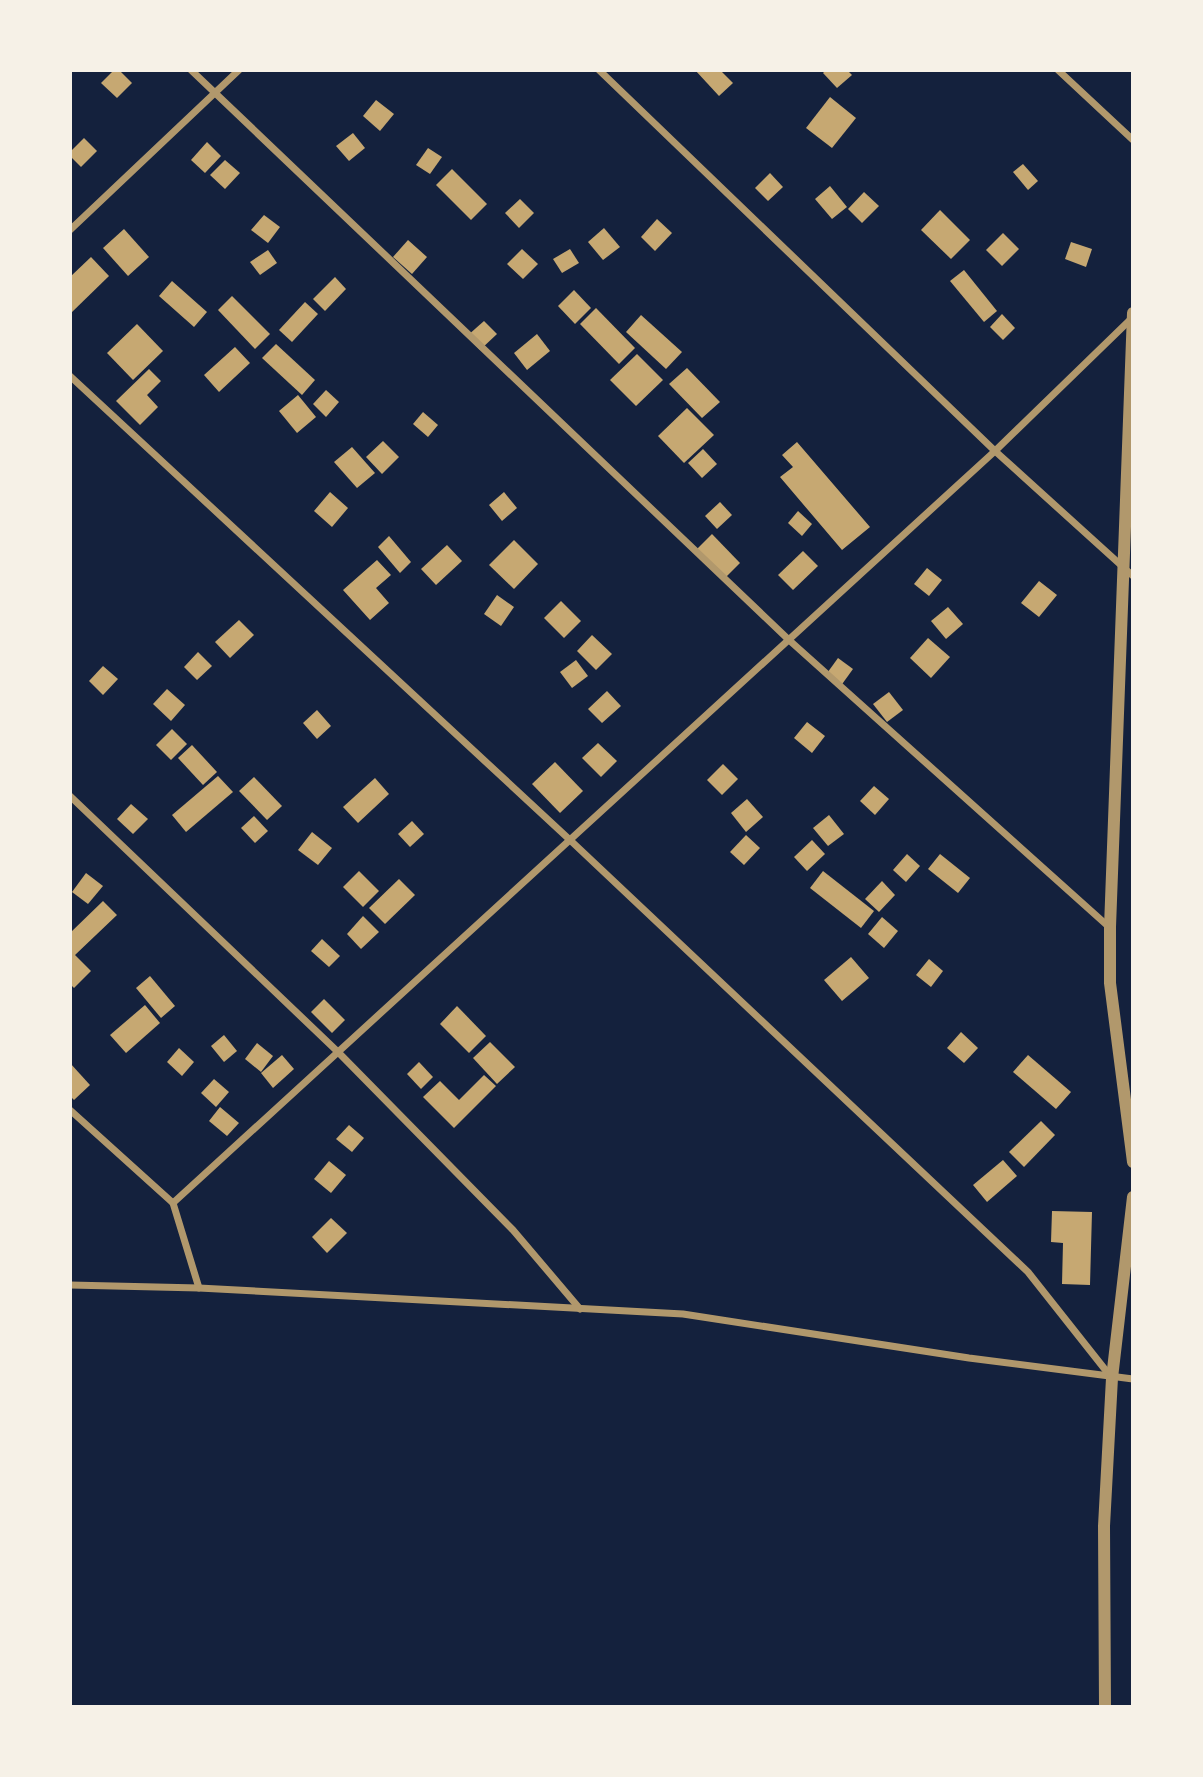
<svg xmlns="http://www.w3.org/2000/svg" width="1203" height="1777" font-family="Roboto,sans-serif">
<rect width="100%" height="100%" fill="#14213d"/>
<g fill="#c6a872">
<polygon points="114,70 119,70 132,83 117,98 101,83"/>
<polygon points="695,70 720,70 733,83 719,96"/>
<polygon points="826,70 847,70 852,75 837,88 823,73"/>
<polygon points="830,97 856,118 832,148 806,128"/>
<polygon points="376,100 394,114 380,131 363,116"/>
<polygon points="353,133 365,148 349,161 336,146"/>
<polygon points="84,138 97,151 81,167 70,156 70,152"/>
<polygon points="207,142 221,156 205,173 191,160"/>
<polygon points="428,148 442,157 430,174 416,165"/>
<polygon points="225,160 240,173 225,189 210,175"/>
<polygon points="1023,164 1038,181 1028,190 1013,172"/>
<polygon points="452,169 487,204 471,220 436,185"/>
<polygon points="770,173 783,187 768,201 755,188"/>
<polygon points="830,186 847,207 832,219 815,199"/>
<polygon points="864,192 879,206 862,223 848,209"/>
<polygon points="520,199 534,213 519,228 505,213"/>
<polygon points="940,210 970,240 951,259 921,230"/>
<polygon points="264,215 280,227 268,243 251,230"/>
<polygon points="657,219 672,233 655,251 641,237"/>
<polygon points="604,228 620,247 603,260 588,242"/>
<polygon points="124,229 149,257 128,276 103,248"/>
<polygon points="1003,233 1019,249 1002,266 986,250"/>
<polygon points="408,240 427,257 412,274 393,257"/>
<polygon points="1071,242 1092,249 1086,267 1065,259"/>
<polygon points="522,249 538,264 523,279 507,264"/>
<polygon points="570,249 579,263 562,273 553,259"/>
<polygon points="268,250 277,263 260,275 250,262"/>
<polygon points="91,257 109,276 70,314 70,277"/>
<polygon points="964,270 997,311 984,322 950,281"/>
<polygon points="335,277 346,289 325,311 313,299"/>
<polygon points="172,281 207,312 194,327 159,296"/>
<polygon points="574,290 591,308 575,324 558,306"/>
<polygon points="232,296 270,334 255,349 218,310"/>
<polygon points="305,302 318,314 292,342 279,330"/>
<polygon points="596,308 635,348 619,364 580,324"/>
<polygon points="1002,314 1015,328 1003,340 990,327"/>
<polygon points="641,315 682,352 666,369 626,332"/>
<polygon points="484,321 497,334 480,350 467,336"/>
<polygon points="137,324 163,351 133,380 107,353"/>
<polygon points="537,334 550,351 527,370 514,353"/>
<polygon points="276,344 315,380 302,395 262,358"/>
<polygon points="235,347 250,363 219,392 204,375"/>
<polygon points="637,354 663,380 636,406 610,380"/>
<polygon points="687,368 720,402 702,418 669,384"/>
<polygon points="149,369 161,381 147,395 158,407 140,425 116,401"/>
<polygon points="326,390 339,402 326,417 313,404"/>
<polygon points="298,395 316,417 297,433 279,411"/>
<polygon points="687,408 714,435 684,463 658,436"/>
<polygon points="423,412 438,425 428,437 413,424"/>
<polygon points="383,441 399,457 382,474 366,457"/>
<polygon points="797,442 870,527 842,550 780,477 793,467 782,455"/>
<polygon points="352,447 375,473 357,488 334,462"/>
<polygon points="703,449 717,464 702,478 688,463"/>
<polygon points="330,492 348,508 332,527 314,511"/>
<polygon points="504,492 517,508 502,521 489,505"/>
<polygon points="720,502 732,515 717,529 705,516"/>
<polygon points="798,511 812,524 802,536 788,523"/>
<polygon points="712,534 740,563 723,580 695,551"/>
<polygon points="389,536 411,562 400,573 378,547"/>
<polygon points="514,540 538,564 514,589 489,565"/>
<polygon points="447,545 462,561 436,585 421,569"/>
<polygon points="803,551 818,566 793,590 778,575"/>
<polygon points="377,560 391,575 376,588 389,603 370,620 343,590"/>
<polygon points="927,568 942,580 929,596 914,584"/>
<polygon points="1039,581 1057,595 1039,617 1021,603"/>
<polygon points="497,595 514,607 501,626 484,614"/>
<polygon points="561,601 581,621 564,638 544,618"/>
<polygon points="948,607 963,624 946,639 931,621"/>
<polygon points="239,620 254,635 230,658 215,642"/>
<polygon points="592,635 612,654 596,670 577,651"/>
<polygon points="928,638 950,657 931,678 910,658"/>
<polygon points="198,652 212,666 197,680 184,667"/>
<polygon points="838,658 853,669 840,687 825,676"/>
<polygon points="576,660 588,676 572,688 560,672"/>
<polygon points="103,666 118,679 103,695 89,681"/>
<polygon points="167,689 185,705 171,721 153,704"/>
<polygon points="607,691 621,706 602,723 588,709"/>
<polygon points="889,692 903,710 887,722 873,704"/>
<polygon points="317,710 331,726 317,739 303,723"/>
<polygon points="807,722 825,736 812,753 794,738"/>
<polygon points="172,729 187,744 171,760 156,745"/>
<polygon points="598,743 617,761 601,777 582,758"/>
<polygon points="192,745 217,772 203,785 178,758"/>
<polygon points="555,762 583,791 560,813 532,784"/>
<polygon points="723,764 738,779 722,795 707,780"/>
<polygon points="218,776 233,792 186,832 172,815"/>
<polygon points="254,777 282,806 267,820 239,791"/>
<polygon points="375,778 389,794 358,823 343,807"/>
<polygon points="874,786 889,799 875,815 860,801"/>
<polygon points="747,799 763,817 746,832 731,813"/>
<polygon points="131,804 148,819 133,834 117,819"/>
<polygon points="829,815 844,834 828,846 813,828"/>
<polygon points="254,816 268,831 255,843 241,828"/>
<polygon points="412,821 424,834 410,847 398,834"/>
<polygon points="312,832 332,848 318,865 298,850"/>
<polygon points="746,835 760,848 744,865 730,852"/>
<polygon points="812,840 825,854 807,871 794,857"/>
<polygon points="907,854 920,866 906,882 893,870"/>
<polygon points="940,854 970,878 958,893 928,869"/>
<polygon points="359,871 379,891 363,907 343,887"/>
<polygon points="823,871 874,911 861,928 810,888"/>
<polygon points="86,873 103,886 88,904 72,892"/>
<polygon points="399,879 415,895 385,924 369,908"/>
<polygon points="882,881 895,895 879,912 865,899"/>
<polygon points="103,901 117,915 75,955 91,971 74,988 70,984 70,933"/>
<polygon points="363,916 379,932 361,949 347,934"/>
<polygon points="882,917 898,931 884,948 868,934"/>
<polygon points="322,939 340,956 329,967 311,951"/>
<polygon points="851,957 869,978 842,1001 824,980"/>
<polygon points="929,959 943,971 931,987 916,975"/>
<polygon points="150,976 175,1006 161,1018 136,988"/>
<polygon points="324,999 345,1020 332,1033 311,1012"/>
<polygon points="145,1005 160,1023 126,1053 110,1035"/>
<polygon points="457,1006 486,1036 469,1053 440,1024"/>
<polygon points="961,1032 978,1048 964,1063 947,1048"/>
<polygon points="224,1035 237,1051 224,1062 211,1046"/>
<polygon points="490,1042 515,1067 497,1084 473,1058"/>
<polygon points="257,1043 273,1056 261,1072 245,1059"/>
<polygon points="179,1048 194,1062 182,1076 167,1062"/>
<polygon points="282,1055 294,1069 273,1088 261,1073"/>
<polygon points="1028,1055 1071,1092 1056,1109 1013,1072"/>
<polygon points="419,1062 433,1077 421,1089 407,1074"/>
<polygon points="70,1063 90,1085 74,1100 70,1096"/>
<polygon points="484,1075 496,1086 454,1128 423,1097 440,1081 459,1100"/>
<polygon points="214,1079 229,1092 216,1107 201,1093"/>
<polygon points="220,1107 239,1123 227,1136 209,1121"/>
<polygon points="1041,1121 1055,1135 1024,1167 1009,1152"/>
<polygon points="349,1125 364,1138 352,1152 336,1139"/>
<polygon points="1003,1160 1017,1176 987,1202 973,1185"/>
<polygon points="329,1161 346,1175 331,1193 314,1179"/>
<polygon points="1052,1211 1092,1212 1090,1285 1062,1284 1063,1243 1051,1242"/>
<polygon points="331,1218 347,1233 327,1253 312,1237"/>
</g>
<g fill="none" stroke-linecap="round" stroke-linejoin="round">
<g stroke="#b1986c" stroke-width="7">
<polyline points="191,70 789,640 1109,927"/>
<polyline points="599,70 995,451 1133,576"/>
<polyline points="1058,70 1133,140"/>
<polyline points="70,230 239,70"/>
<polyline points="70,376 570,840 1028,1272 1111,1377"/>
<polyline points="70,796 338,1052 513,1230 580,1309"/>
<polyline points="70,1110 173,1203 199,1288"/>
<polyline points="173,1203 995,451 1132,318"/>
<polyline points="70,1285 199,1288 683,1314 969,1358 1133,1379"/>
</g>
<g stroke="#b1986c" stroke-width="12">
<polyline points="1133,313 1110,927 1110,983 1133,1162"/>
<polyline points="1105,1707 1104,1526 1112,1378 1133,1197"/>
</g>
</g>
<rect width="1203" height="1777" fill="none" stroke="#f6f1e7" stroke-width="144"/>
</svg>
